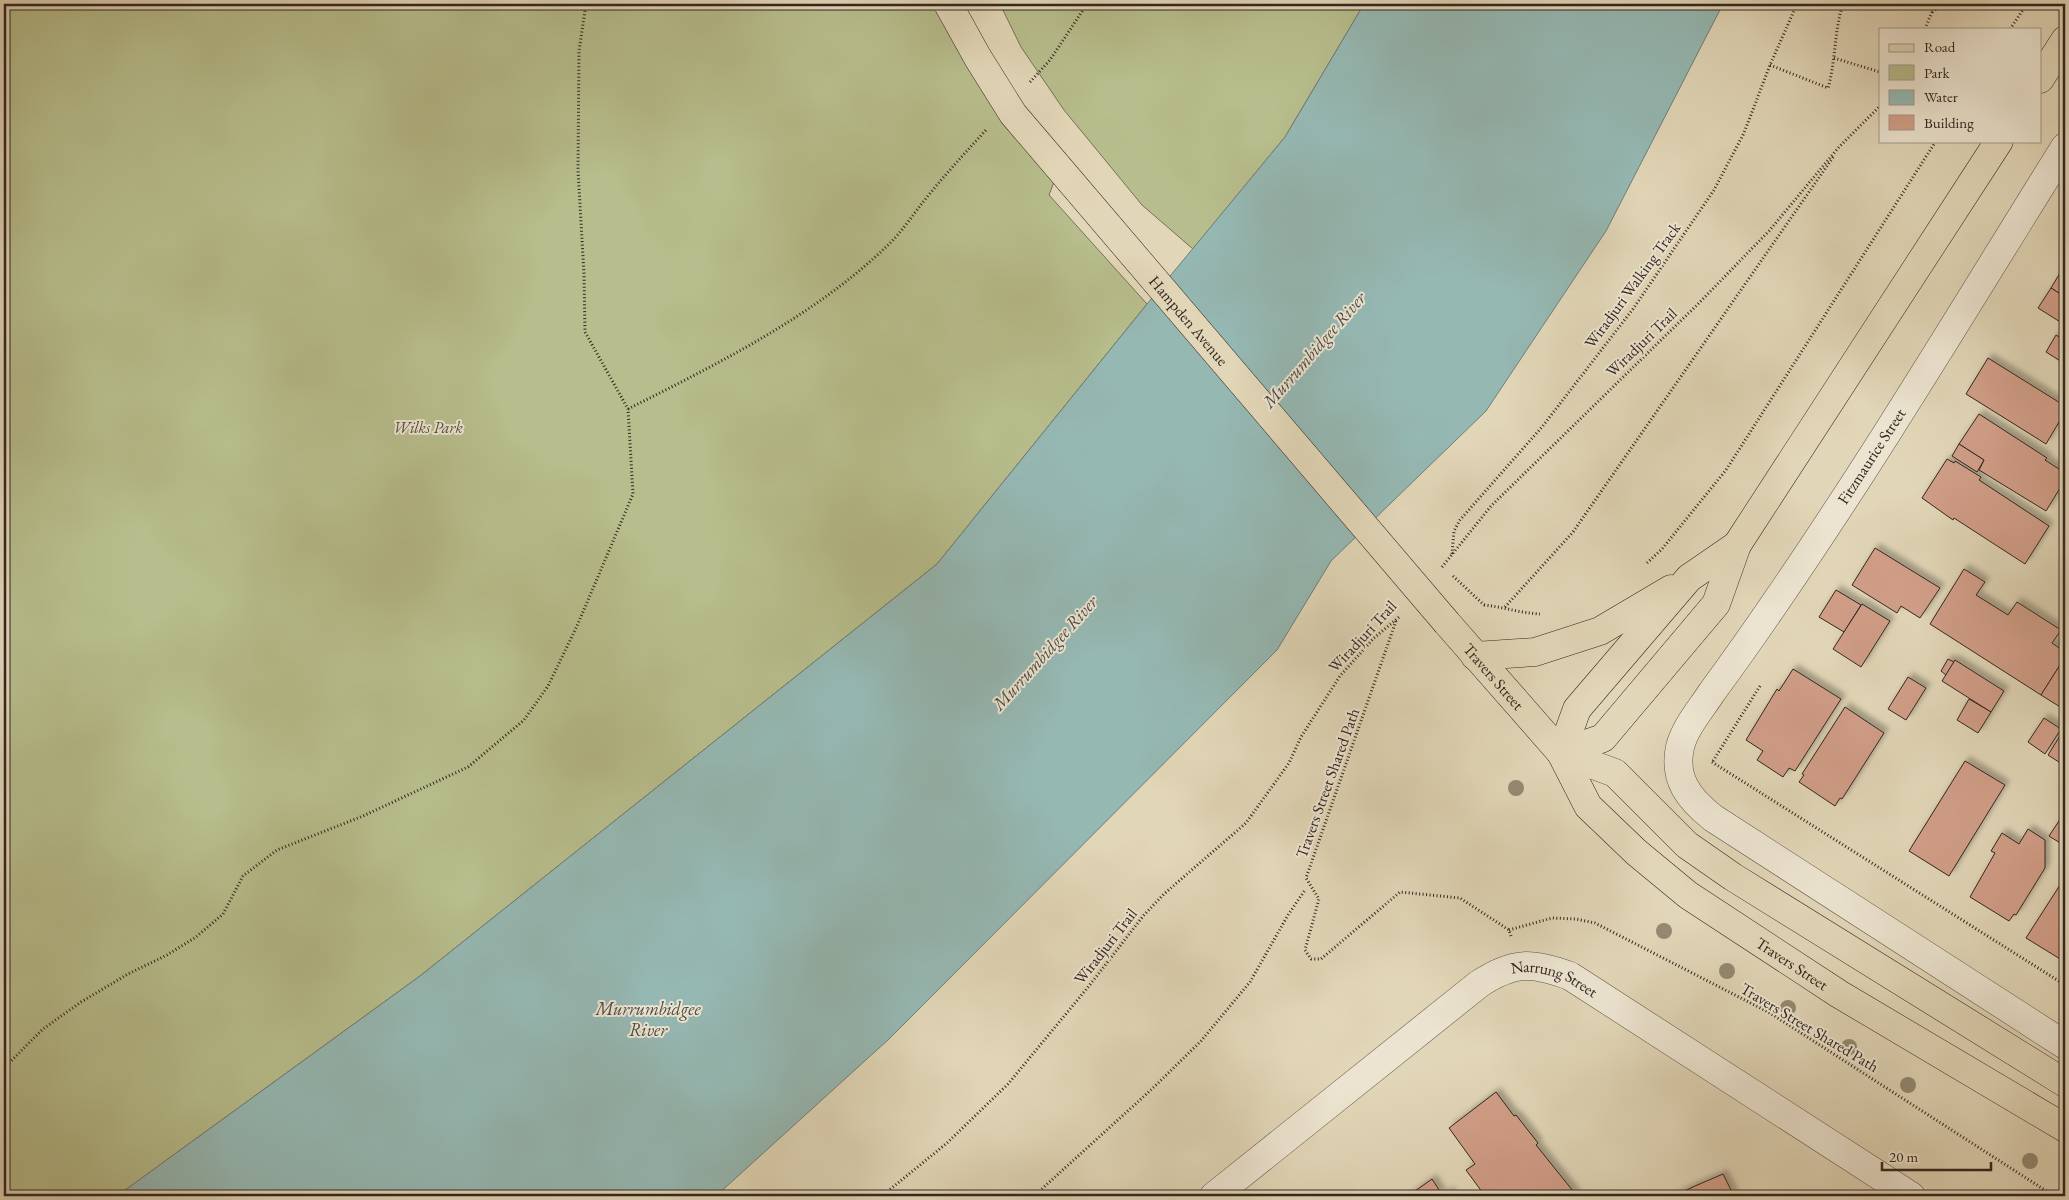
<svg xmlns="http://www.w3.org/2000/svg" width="2069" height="1200" font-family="'EB Garamond',serif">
<defs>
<filter id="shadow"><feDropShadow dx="4.5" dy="-4.5" stdDeviation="2.5" flood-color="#0004"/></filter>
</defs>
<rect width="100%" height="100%" fill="#e1d6b7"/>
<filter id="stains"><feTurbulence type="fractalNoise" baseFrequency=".004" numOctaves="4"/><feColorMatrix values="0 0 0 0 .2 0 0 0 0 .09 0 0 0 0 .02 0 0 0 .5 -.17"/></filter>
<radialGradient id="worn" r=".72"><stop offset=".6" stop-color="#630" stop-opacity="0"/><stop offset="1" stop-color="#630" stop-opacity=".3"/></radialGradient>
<g fill="#b7bd8c" stroke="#757256">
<polygon points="4,4 948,4 1059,169 1049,195 1147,304 937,564 420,976 117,1196 4,1196"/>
<polygon points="1000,4 1364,4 1285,137 1193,249 1142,205 1064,110 1021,47"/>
</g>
<polygon fill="#95b8b3" stroke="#6e7e78" points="1364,4 1723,4 1606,231 1486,411 1331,561 1277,650 889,1039 716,1196 117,1196 420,976 937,564 1147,304 1285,137"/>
<g fill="#d19e88" stroke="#332620" filter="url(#shadow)">
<polygon points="2063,268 2065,270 2065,297 2051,288"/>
<polygon points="2051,288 2065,297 2065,325 2038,308"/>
<polygon points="2056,335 2065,341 2065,364 2046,352"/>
<polygon points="1988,358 2065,406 2065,425 2059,422 2046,444 1966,394"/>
<polygon points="1979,414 2047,458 2045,460 2065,473 2065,480 2046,511 1979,470 1984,460 1959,444"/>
<polygon points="1959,444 1984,460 1977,472 1952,456"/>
<polygon points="1947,459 1954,463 1955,461 1981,477 1979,480 2049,526 2025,564 1954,518 1953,520 1922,498"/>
<polygon points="1875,548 1940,588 1920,618 1901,606 1897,613 1852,585"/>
<polygon points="1964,569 1985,582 1976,595 2008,615 2017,602 2061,630 2052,643 2065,652 2065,657 2041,695 1930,624"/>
<polygon points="1836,590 1861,605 1844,632 1819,617"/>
<polygon points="1862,604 1890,621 1861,667 1833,649"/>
<polygon points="2065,657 2065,710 2041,695"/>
<polygon points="1948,659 1954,662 1946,675 1941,671"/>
<polygon points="1955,660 2004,691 1991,712 1942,681"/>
<polygon points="1793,669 1841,699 1795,771 1789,768 1783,777 1757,760 1763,751 1746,740 1777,689 1779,691"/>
<polygon points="1908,677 1926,688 1906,720 1888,709"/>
<polygon points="1969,699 1991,712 1978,733 1957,720"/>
<polygon points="1845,707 1884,733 1842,799 1840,798 1835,806 1799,782 1804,775 1802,774"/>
<polygon points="2044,718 2061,729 2045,754 2028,742"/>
<polygon points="2065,728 2065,766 2048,755"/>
<polygon points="1965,761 2005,785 1949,876 1909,851"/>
<polygon points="2065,812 2065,846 2049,836"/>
<polygon points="2028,829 2045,840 2045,868 2016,915 2014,914 2009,921 1970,897 1995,853 1991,851 2002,833 2019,844"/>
<polygon points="2060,885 2065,888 2065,962 2026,938"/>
<polygon points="1496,1092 1514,1116 1516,1115 1538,1143 1536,1145 1577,1196 1494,1196 1497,1193 1495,1190 1485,1196 1466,1170 1475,1164 1449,1128"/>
<polygon points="1723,1174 1734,1196 1674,1196 1695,1186"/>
<polygon points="1432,1179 1443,1196 1449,1191 1452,1196 1408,1196"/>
</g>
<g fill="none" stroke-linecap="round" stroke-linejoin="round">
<defs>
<g id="minor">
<path d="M2065,147C1970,299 1878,453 1777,600C1756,631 1734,662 1712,692C1701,709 1685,727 1680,747C1673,779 1689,799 1713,818L2065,1045"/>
<path id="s1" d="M1214,1196L1479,984C1514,961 1532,962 1570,976L1911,1196"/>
</g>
<g id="major">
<polyline points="2040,79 2065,40"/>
<path id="s2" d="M1447,623L1561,753L1588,806L1636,852L1688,895L1839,994L2065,1128"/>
<polyline points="1475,656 1535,652 1600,631 1671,589"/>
<polyline points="1561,753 1603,738 1716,604 1737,545 1999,141"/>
<polyline points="1561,753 1615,773 1687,845 1733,877 2065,1083"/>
<polyline points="1561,753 1577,709 1689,578 1737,545"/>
</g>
</defs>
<use href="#minor" stroke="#5e5246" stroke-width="29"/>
<use href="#major" stroke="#332620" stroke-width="29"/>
<g stroke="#332620" stroke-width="3" stroke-dasharray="1 2.5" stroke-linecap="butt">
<polyline points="1932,12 1944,4"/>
<polyline points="1925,29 1932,12 1933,4"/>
<polyline points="2010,29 2027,4"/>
<polyline points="1834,58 1880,72"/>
<path d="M1770,65L1828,88C1836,60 1834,31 1843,4"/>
<polyline points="1030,82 1050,60 1087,4"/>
<path d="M628,409C719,363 813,317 887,246C901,233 912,216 923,202C943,177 964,154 986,130"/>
<polyline points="1452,554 1454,531 1460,520 1542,427 1633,309 1714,190 1744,133 1770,65 1797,4"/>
<polyline points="1647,563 1662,549 1726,470 1936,141"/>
<polyline points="1442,567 1491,506 1698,304 1769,231 1839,147 1880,106"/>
<path d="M1484,605C1503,607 1520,613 1540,614"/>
<polyline points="1505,607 1573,532 1834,156"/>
<polyline points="1396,621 1306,878 1319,899 1305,950 1311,959 1321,959 1400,892 1460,898 1509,930 1511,936"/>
<polyline points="1713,761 1760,686"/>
<polyline points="1712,762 2065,985"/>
<polyline points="1509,930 1552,918 1576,919 1595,923 1770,1013 2054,1196"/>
<polyline points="4,1068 43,1029 81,1002 128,974 167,955 196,937 223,914 243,876 277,850 363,816 468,767 524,720 548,686 577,626 633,494 628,409 585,332 584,274 578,170 579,51 586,4"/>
<polyline points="882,1196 947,1143 1008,1084 1089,986 1144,915 1164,894 1246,823 1289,763 1301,737 1340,676 1374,638 1399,617"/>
<polyline points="1034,1196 1152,1089 1201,1041 1250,982 1288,915 1305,890"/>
</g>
<use href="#minor" stroke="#ece4d0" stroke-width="28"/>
<use href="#major" stroke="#e1d6b7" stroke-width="28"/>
<defs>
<g id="major-bridge">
<path id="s3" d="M948,4L978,58L1013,114L1447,623"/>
</g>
</defs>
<use href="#major-bridge" stroke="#332620" stroke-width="29" stroke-linecap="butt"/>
<polyline stroke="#332620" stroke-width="3" stroke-dasharray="1 2.5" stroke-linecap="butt" points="1453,576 1484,605"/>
<use href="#major-bridge" stroke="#e1d6b7" stroke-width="28"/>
</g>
<g fill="#938a73">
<circle cx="1516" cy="788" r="8"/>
<circle cx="1664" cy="931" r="8"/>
<circle cx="1727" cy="971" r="8"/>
<circle cx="1788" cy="1008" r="8"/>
<circle cx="1849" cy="1047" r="8"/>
<circle cx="1908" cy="1085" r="8"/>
<circle cx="2030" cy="1161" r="8"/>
</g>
<g text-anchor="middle" stroke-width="4" stroke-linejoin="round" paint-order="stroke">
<g font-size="16" fill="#332620" stroke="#ece4d0">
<text transform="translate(1632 285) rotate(-54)" y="6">Wiradjuri Walking Track</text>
<text dy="6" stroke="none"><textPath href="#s3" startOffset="399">Hampden Avenue</textPath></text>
<text transform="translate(1641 342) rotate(-44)" y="6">Wiradjuri Trail</text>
<text transform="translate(1871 456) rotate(-57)" y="6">Fitzmaurice Street</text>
<text transform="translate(1362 636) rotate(-47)" y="6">Wiradjuri Trail</text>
<text dy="6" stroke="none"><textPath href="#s2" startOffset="71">Travers Street</textPath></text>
<text transform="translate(1327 783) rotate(-70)" y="6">Travers Street Shared Path</text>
<text transform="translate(1105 946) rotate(-52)" y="6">Wiradjuri Trail</text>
<text dy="6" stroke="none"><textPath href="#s2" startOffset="491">Travers Street</textPath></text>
<text dy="6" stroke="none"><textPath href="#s1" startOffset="421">Narrung Street</textPath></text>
<text transform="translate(1810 1027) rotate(31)" y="6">Travers Street Shared Path</text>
</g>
<g font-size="16" font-style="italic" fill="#544c3b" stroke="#ece4d0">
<text x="428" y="433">Wilks Park</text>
</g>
<g font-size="18" font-style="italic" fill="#4c4a45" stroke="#ece4d0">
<text transform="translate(1314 350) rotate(-49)" y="6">Murrumbidgee River</text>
<text transform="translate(1045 653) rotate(-48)" y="6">Murrumbidgee River</text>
<text x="648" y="1015">Murrumbidgee<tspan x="648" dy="21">River</tspan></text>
</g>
</g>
<rect width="2069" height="1200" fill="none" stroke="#e1d6b7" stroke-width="20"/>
<rect x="5" y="5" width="2059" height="1190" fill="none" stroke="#332620" stroke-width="2.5"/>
<rect x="10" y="10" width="2049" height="1180" fill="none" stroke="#332620"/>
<rect x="1879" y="28" width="162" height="115" fill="#ece4d0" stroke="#a2988a"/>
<rect x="1889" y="44" width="25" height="8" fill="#e1d6b7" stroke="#a2988a"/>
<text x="1924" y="52" font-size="15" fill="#332620">Road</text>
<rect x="1889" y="65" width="25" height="15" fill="#b7bd8c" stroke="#a2988a"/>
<text x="1924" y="78" font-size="15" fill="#332620">Park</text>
<rect x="1889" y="90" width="25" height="15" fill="#95b8b3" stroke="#a2988a"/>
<text x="1924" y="102" font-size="15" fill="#332620">Water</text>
<rect x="1889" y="115" width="25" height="15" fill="#d19e88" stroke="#a2988a"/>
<text x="1924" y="128" font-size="15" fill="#332620">Building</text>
<path d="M1882 1162v8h109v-8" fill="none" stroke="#332620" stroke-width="2.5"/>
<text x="1889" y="1162" font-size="15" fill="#332620" stroke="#ece4d0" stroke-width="4" paint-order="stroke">20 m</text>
<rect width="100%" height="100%" filter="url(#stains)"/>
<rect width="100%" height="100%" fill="url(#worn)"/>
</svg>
